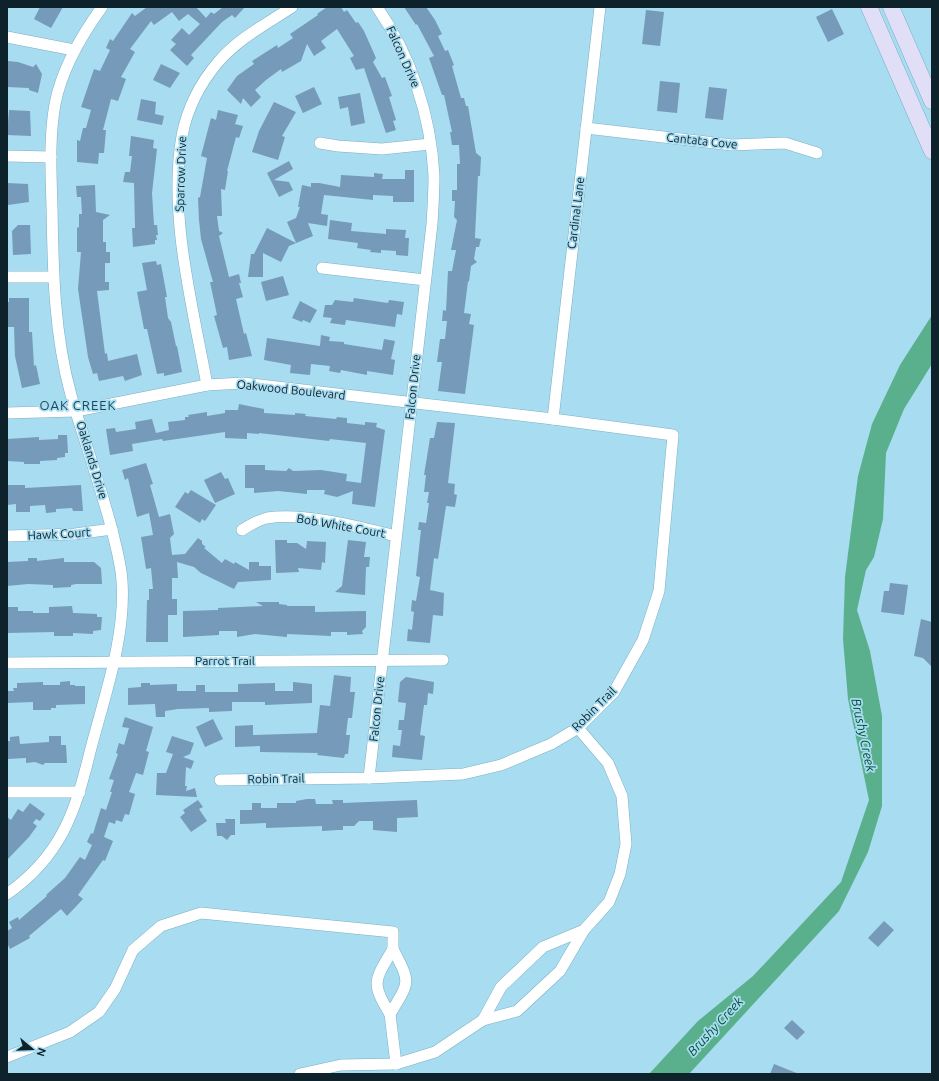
<svg xmlns="http://www.w3.org/2000/svg" width="939" height="1081" font-family="Ubuntu,sans-serif">
<rect width="100%" height="100%" fill="#a8dcf1"/>
<polygon fill="#5ab08c" points="932,315 932,364 904,409 886,453 883,519 874,557 866,570 857,610 870,651 882,716 882,806 868,852 839,911 689,1074 649,1074 698,1021 753,976 841,882 869,800 848,699 843,639 845,577 858,476 872,424 900,365"/>
<g fill="#769ab9">
<polygon points="40,7 63,7 51,28 34,19"/>
<polygon points="147,7 196,7 206,18 211,12 214,14 223,7 245,7 235,18 232,15 222,22 191,55 194,58 187,66 170,50 176,44 171,40 182,28 189,35 200,24 188,14 179,21 172,12 154,25 151,21 130,49 135,52 121,77 126,79 118,101 111,99 103,130 106,130 104,153 99,153 98,164 77,162 77,140 80,141 83,128 86,128 91,110 81,107 94,69 100,71 110,50 106,48 110,39 113,41 132,13 135,16"/>
<polygon points="327,7 341,7 344,12 347,10 356,23 358,22 364,31 376,58 373,62 382,78 385,77 392,96 389,97 396,120 393,121 396,130 386,133 364,68 356,70 350,58 354,56 337,29 321,41 326,48 314,56 307,44 301,61 282,72 281,69 266,80 255,90 261,97 251,107 243,98 241,104 227,90 237,76 254,64 252,61 277,45 278,48 293,38 290,34 318,15 317,14"/>
<polygon points="404,7 426,7 435,20 442,34 438,36 445,51 448,50 454,65 452,66 461,98 464,98 466,106 468,106 476,153 481,157 480,176 478,176 475,236 475,238 481,239 479,247 476,247 474,259 477,262 471,266 469,282 468,281 464,313 471,314 469,324 474,325 465,394 438,391 442,362 437,362 440,339 445,339 447,321 442,321 443,310 446,311 448,271 452,271 456,250 451,250 457,220 454,217 455,201 452,201 452,190 457,190 457,164 460,164 459,145 452,145 450,132 452,132 444,95 442,95 429,58 434,56 417,24 416,25"/>
<polygon points="832,9 844,34 828,42 816,17"/>
<polygon points="646,10 664,12 660,46 642,44"/>
<polygon points="8,61 18,62 33,67 36,64 42,74 38,93 29,90 29,88 7,87"/>
<polygon points="161,64 180,73 170,88 153,80"/>
<polygon points="660,81 680,83 677,113 657,111"/>
<polygon points="314,87 322,104 303,113 295,96"/>
<polygon points="709,87 727,89 723,120 705,118"/>
<polygon points="360,93 365,123 351,126 348,107 340,109 338,97"/>
<polygon points="141,99 156,102 155,114 164,116 162,125 137,120"/>
<polygon points="274,102 296,112 282,136 285,137 278,160 252,152 259,131"/>
<polygon points="9,110 30,111 31,136 7,135"/>
<polygon points="218,110 238,115 235,124 243,126 239,138 236,137 227,171 228,171 225,190 221,189 222,216 217,216 219,231 223,233 219,236 229,277 239,274 241,283 239,283 243,297 236,299 244,334 246,333 252,356 229,360 227,347 223,348 214,316 217,315 210,282 213,282 201,239 199,220 198,198 200,197 207,158 201,156 211,118 216,120"/>
<polygon points="131,136 154,140 153,148 157,149 152,193 154,225 157,225 158,235 156,235 157,240 155,240 155,244 133,247 132,228 135,228 134,183 123,182 125,172 130,172 132,156 129,156"/>
<polygon points="289,161 293,169 274,180 289,182 293,190 279,197 267,173"/>
<polygon points="405,170 414,170 414,202 393,202 393,196 373,195 373,200 324,195 321,214 328,215 327,226 308,223 313,236 289,246 281,262 263,253 263,277 248,277 251,254 254,254 267,228 296,243 287,222 296,218 300,207 298,207 302,185 311,187 311,183 319,183 340,187 341,175 374,177 374,173 383,174 382,179 405,179"/>
<polygon points="7,183 28,184 29,202 8,205"/>
<polygon points="95,185 96,212 110,215 103,220 103,242 106,242 106,252 110,252 110,263 105,263 105,282 109,282 109,290 97,291 105,354 107,353 108,361 137,354 142,375 125,381 123,376 99,381 97,373 93,374 88,357 78,289 81,252 77,252 77,228 79,227 79,214 82,214 81,197 77,197 76,186"/>
<polygon points="330,220 352,223 351,231 386,234 386,229 406,230 405,238 409,238 408,256 396,255 396,251 381,250 381,253 370,252 371,250 357,248 358,243 328,239"/>
<polygon points="18,225 30,225 31,254 13,255 12,231"/>
<polygon points="156,261 157,265 161,264 167,297 165,297 168,318 171,322 176,346 177,346 182,372 164,376 164,373 157,374 147,329 144,329 137,292 147,290 142,263"/>
<polygon points="283,276 289,295 266,301 261,282"/>
<polygon points="9,298 29,298 29,332 32,332 34,366 36,365 40,384 22,388 15,356 14,327 7,327 7,302 9,302"/>
<polygon points="354,298 388,303 389,300 404,302 402,315 397,314 395,327 346,320 345,325 330,323 332,318 323,317 325,305 332,305 335,300 353,302"/>
<polygon points="300,301 317,310 310,323 303,320 302,322 292,318"/>
<polygon points="321,335 330,337 329,341 344,342 344,344 382,350 384,339 395,341 391,359 395,360 393,375 367,371 367,375 341,370 340,373 329,371 330,366 311,364 310,375 290,373 291,365 264,360 267,338 320,346"/>
<polygon points="239,404 264,409 264,413 295,415 295,413 306,414 305,416 336,419 337,417 347,418 347,423 365,425 365,422 377,423 376,427 385,430 375,507 352,504 353,491 337,497 324,494 325,490 307,490 307,494 278,491 254,493 254,488 245,488 245,465 265,465 265,470 286,471 289,468 293,471 321,470 347,474 346,481 361,483 366,443 330,439 329,441 259,433 259,434 247,433 247,439 225,438 225,432 163,441 162,439 132,444 133,451 110,455 106,429 115,428 116,432 136,429 135,422 152,419 156,433 169,430 168,422 185,420 185,417 189,417 188,415 207,412 207,416 225,413 225,410 238,410"/>
<polygon points="437,422 455,423 448,483 455,484 454,494 457,495 455,507 446,506 438,559 434,558 430,590 444,593 443,616 433,615 430,643 407,641 408,629 412,630 414,612 411,611 412,600 416,601 420,577 416,576 421,530 418,530 419,522 426,523 429,503 427,503 429,492 424,492 426,475 424,475 430,438 434,438"/>
<polygon points="58,435 67,435 68,453 65,453 65,457 57,458 57,460 40,461 40,464 24,464 24,462 7,461 7,439 39,437 39,440 58,439"/>
<polygon points="146,463 153,484 150,485 159,517 170,514 174,534 170,538 172,555 185,554 198,538 202,541 202,544 206,547 204,548 222,563 225,559 234,564 235,562 249,570 249,562 259,562 259,566 271,566 271,580 238,582 234,589 201,573 194,567 177,562 178,578 172,578 172,599 177,599 177,615 168,615 168,642 146,642 147,600 149,600 149,589 153,589 151,568 146,569 141,537 153,535 149,513 137,517 128,478 125,480 122,470"/>
<polygon points="221,472 225,479 228,478 235,494 215,503 204,480"/>
<polygon points="7,485 25,485 25,488 81,485 83,511 73,511 72,508 56,509 56,512 46,513 45,505 30,506 30,512 16,512 16,504 7,505"/>
<polygon points="191,490 216,505 205,521 202,519 200,523 175,507 185,492 188,494"/>
<polygon points="275,540 287,540 287,543 297,543 306,549 307,541 326,542 325,563 322,562 321,570 298,568 299,572 276,573"/>
<polygon points="348,540 366,542 364,557 370,557 369,567 366,567 365,595 335,592 342,586"/>
<polygon points="28,558 37,558 37,561 64,558 64,562 94,562 101,568 102,584 76,584 71,585 71,587 53,588 53,585 28,584 7,586 7,562 28,561"/>
<polygon points="890,583 908,585 904,615 881,612 884,591 889,591"/>
<polygon points="256,602 279,602 279,604 287,605 287,606 315,606 315,612 366,611 366,627 362,631 363,634 347,635 347,632 331,632 331,636 287,634 287,637 255,634 237,637 237,631 219,631 219,635 183,637 183,611 218,610 218,608 263,606"/>
<polygon points="72,606 73,613 97,614 97,617 102,617 101,630 93,631 93,634 73,633 73,636 54,636 54,632 7,633 7,607 18,607 18,611 33,611 33,613 49,613 49,607"/>
<polygon points="921,619 932,622 932,667 923,658 914,656"/>
<polygon points="334,675 351,677 350,692 355,692 352,718 348,718 346,735 350,735 348,754 345,754 344,758 317,755 318,753 260,752 260,746 235,747 235,726 253,725 253,735 317,733 320,705 330,706"/>
<polygon points="406,677 434,682 433,694 428,693 427,705 424,705 420,735 425,736 422,760 392,757 393,745 400,746 402,730 398,730 399,720 404,720 406,703 398,702 400,682"/>
<polygon points="70,681 70,685 75,685 75,686 85,686 85,704 56,705 56,708 51,708 51,710 33,710 33,702 7,703 7,691 14,691 13,688 17,688 17,683 43,682 43,685 60,685 60,682"/>
<polygon points="293,682 312,684 312,703 265,705 265,702 232,702 232,711 209,712 209,708 178,709 165,711 165,717 156,717 155,704 128,705 128,688 141,687 141,683 150,683 150,685 177,684 177,691 196,691 196,685 205,685 205,692 238,692 238,684 275,683 275,691 293,691"/>
<polygon points="125,717 153,727 146,751 149,752 143,775 136,773 129,792 135,794 129,815 125,814 122,822 116,820 115,824 109,822 104,837 113,841 105,861 103,860 78,895 83,899 67,916 61,909 29,936 30,938 10,949 7,943 7,931 12,928 9,922 18,917 19,920 47,896 46,895 65,878 80,857 85,860 92,845 87,842 91,833 93,834 101,808 106,810 112,792 110,792 114,780 109,779 118,754 116,753 119,743 124,745 129,728 122,727"/>
<polygon points="213,719 223,739 205,747 196,727"/>
<polygon points="19,736 20,744 49,742 49,736 61,736 61,745 66,745 67,763 45,763 43,765 35,762 26,763 26,758 7,759 7,741 10,741 10,737"/>
<polygon points="172,736 194,743 190,754 183,757 194,761 191,769 186,767 185,786 187,786 186,791 195,788 197,797 156,795 157,773 166,773 173,754 166,752"/>
<polygon points="307,799 315,799 316,804 333,804 332,800 343,800 343,803 417,800 418,817 397,818 397,832 373,830 373,821 359,821 354,826 343,826 343,830 338,830 322,831 322,826 266,828 266,823 240,824 240,810 252,810 252,803 261,803 261,808 277,808 277,803 296,803 296,801"/>
<polygon points="198,800 203,807 199,809 207,821 191,832 180,817 185,813 183,810"/>
<polygon points="30,803 45,814 40,821 36,819 33,823 37,826 29,837 7,860 7,817 11,820 18,809 23,812"/>
<polygon points="225,819 235,819 235,835 231,835 227,840 222,836 217,836 216,823 226,823"/>
<polygon points="884,921 894,930 878,947 868,938"/>
<polygon points="792,1020 805,1032 797,1040 784,1028"/>
<polygon points="774,1064 799,1074 770,1074"/>
</g>
<g fill="none" stroke-linecap="round" stroke-linejoin="round">
<defs>
<g id="street">
<polyline points="7,37 74,50"/>
<polyline points="586,128 732,145 785,143 817,153"/>
<polyline points="320,143 338,146 382,149 430,144"/>
<polyline points="7,156 51,157"/>
<polyline points="322,268 425,280"/>
<polyline points="7,277 53,277"/>
<path d="M207,385C193,308 168,214 182,136C187,109 201,82 219,61C239,38 268,23 292,7"/>
<polyline points="7,413 76,411 207,385 243,383 553,419 673,435 659,591 643,640 614,692 578,728 551,744 501,765 463,774 369,778 220,780"/>
<polyline points="553,419 600,7"/>
<path d="M242,530C250,525 258,520 267,518C303,512 361,527 396,536"/>
<polyline points="7,536 75,534 112,529"/>
<polyline points="7,663 443,660"/>
<path d="M369,778L432,224C433,208 434,192 434,176C431,116 411,56 377,7"/>
<polyline points="7,792 80,792"/>
<path d="M7,894C61,856 75,813 90,752C104,697 126,638 122,581C121,563 116,547 112,530C100,484 84,440 71,395C54,334 53,270 52,207C51,173 49,138 55,104C62,68 81,36 102,7"/>
<path d="M393,949C411,984 410,981 390,1014C370,982 375,980 393,949Z"/>
<polyline points="390,1014 396,1064"/>
<polyline points="483,1020 501,987 543,947 584,930"/>
<polyline points="7,1057 70,1032 99,1012 115,989 133,950 161,926 201,913 393,932 393,949"/>
<polyline points="300,1074 341,1065 396,1064 435,1052 483,1020 517,1011 560,971 584,930 609,902 620,874 626,844 622,796 608,763 578,728"/>
</g>
<g id="secondary">
<polyline points="869,7 932,151"/>
<polyline points="891,7 932,101"/>
</g>
</defs>
<use href="#street" stroke="#7cafc3" stroke-width="12"/>
<use href="#secondary" stroke="#7cafc3" stroke-width="17"/>
<use href="#street" stroke="#fff" stroke-width="11"/>
<use href="#secondary" stroke="#e0dff7" stroke-width="16"/>
</g>
<g text-anchor="middle" stroke-width="3.5" stroke-linejoin="round" paint-order="stroke">
<g font-size="12" fill="#0d222a" stroke="#a8dcf1">
<text transform="translate(403 57) rotate(66)" y="4">Falcon Drive</text>
<text transform="translate(702 141) rotate(6)" y="4">Cantata Cove</text>
<text transform="translate(181 174) rotate(-88)" y="4">Sparrow Drive</text>
<text transform="translate(576 213) rotate(-83)" y="4">Cardinal Lane</text>
<text transform="translate(413 387) rotate(-84)" y="4">Falcon Drive</text>
<text transform="translate(291 390) rotate(6)" y="4">Oakwood Boulevard</text>
<text transform="translate(92 460) rotate(73)" y="4">Oaklands Drive</text>
<text transform="translate(341 526) rotate(10)" y="4">Bob White Court</text>
<text transform="translate(59 534) rotate(-3)" y="4">Hawk Court</text>
<text x="225" y="665">Parrot Trail</text>
<text transform="translate(377 709) rotate(-84)" y="4">Falcon Drive</text>
<text transform="translate(594 709) rotate(-45)" y="4">Robin Trail</text>
<text transform="translate(276 779) rotate(-1)" y="4">Robin Trail</text>
</g>
<g font-size="13" letter-spacing="1" fill="#15495b" stroke="#a8dcf1">
<text x="78" y="410">OAK CREEK</text>
</g>
<g font-size="13" font-style="italic" fill="#044f37" stroke="#a8dcf1">
<text transform="translate(864 735) rotate(78)" y="5">Brushy Creek</text>
<text transform="translate(715 1026) rotate(-47)" y="5">Brushy Creek</text>
</g>
</g>
<rect width="939" height="1081" fill="none" stroke="#0d222a" stroke-width="16"/>
<g transform="translate(32 1049) rotate(109)" stroke="#a8dcf1" stroke-width="3" paint-order="stroke">
<path d="M0-3L7 15L0 10L-7 15Z" fill="#0d222a"/>
<text y="-6" font-size="11" font-weight="bold" text-anchor="middle" fill="#0d222a">N</text>
</g>
</svg>
